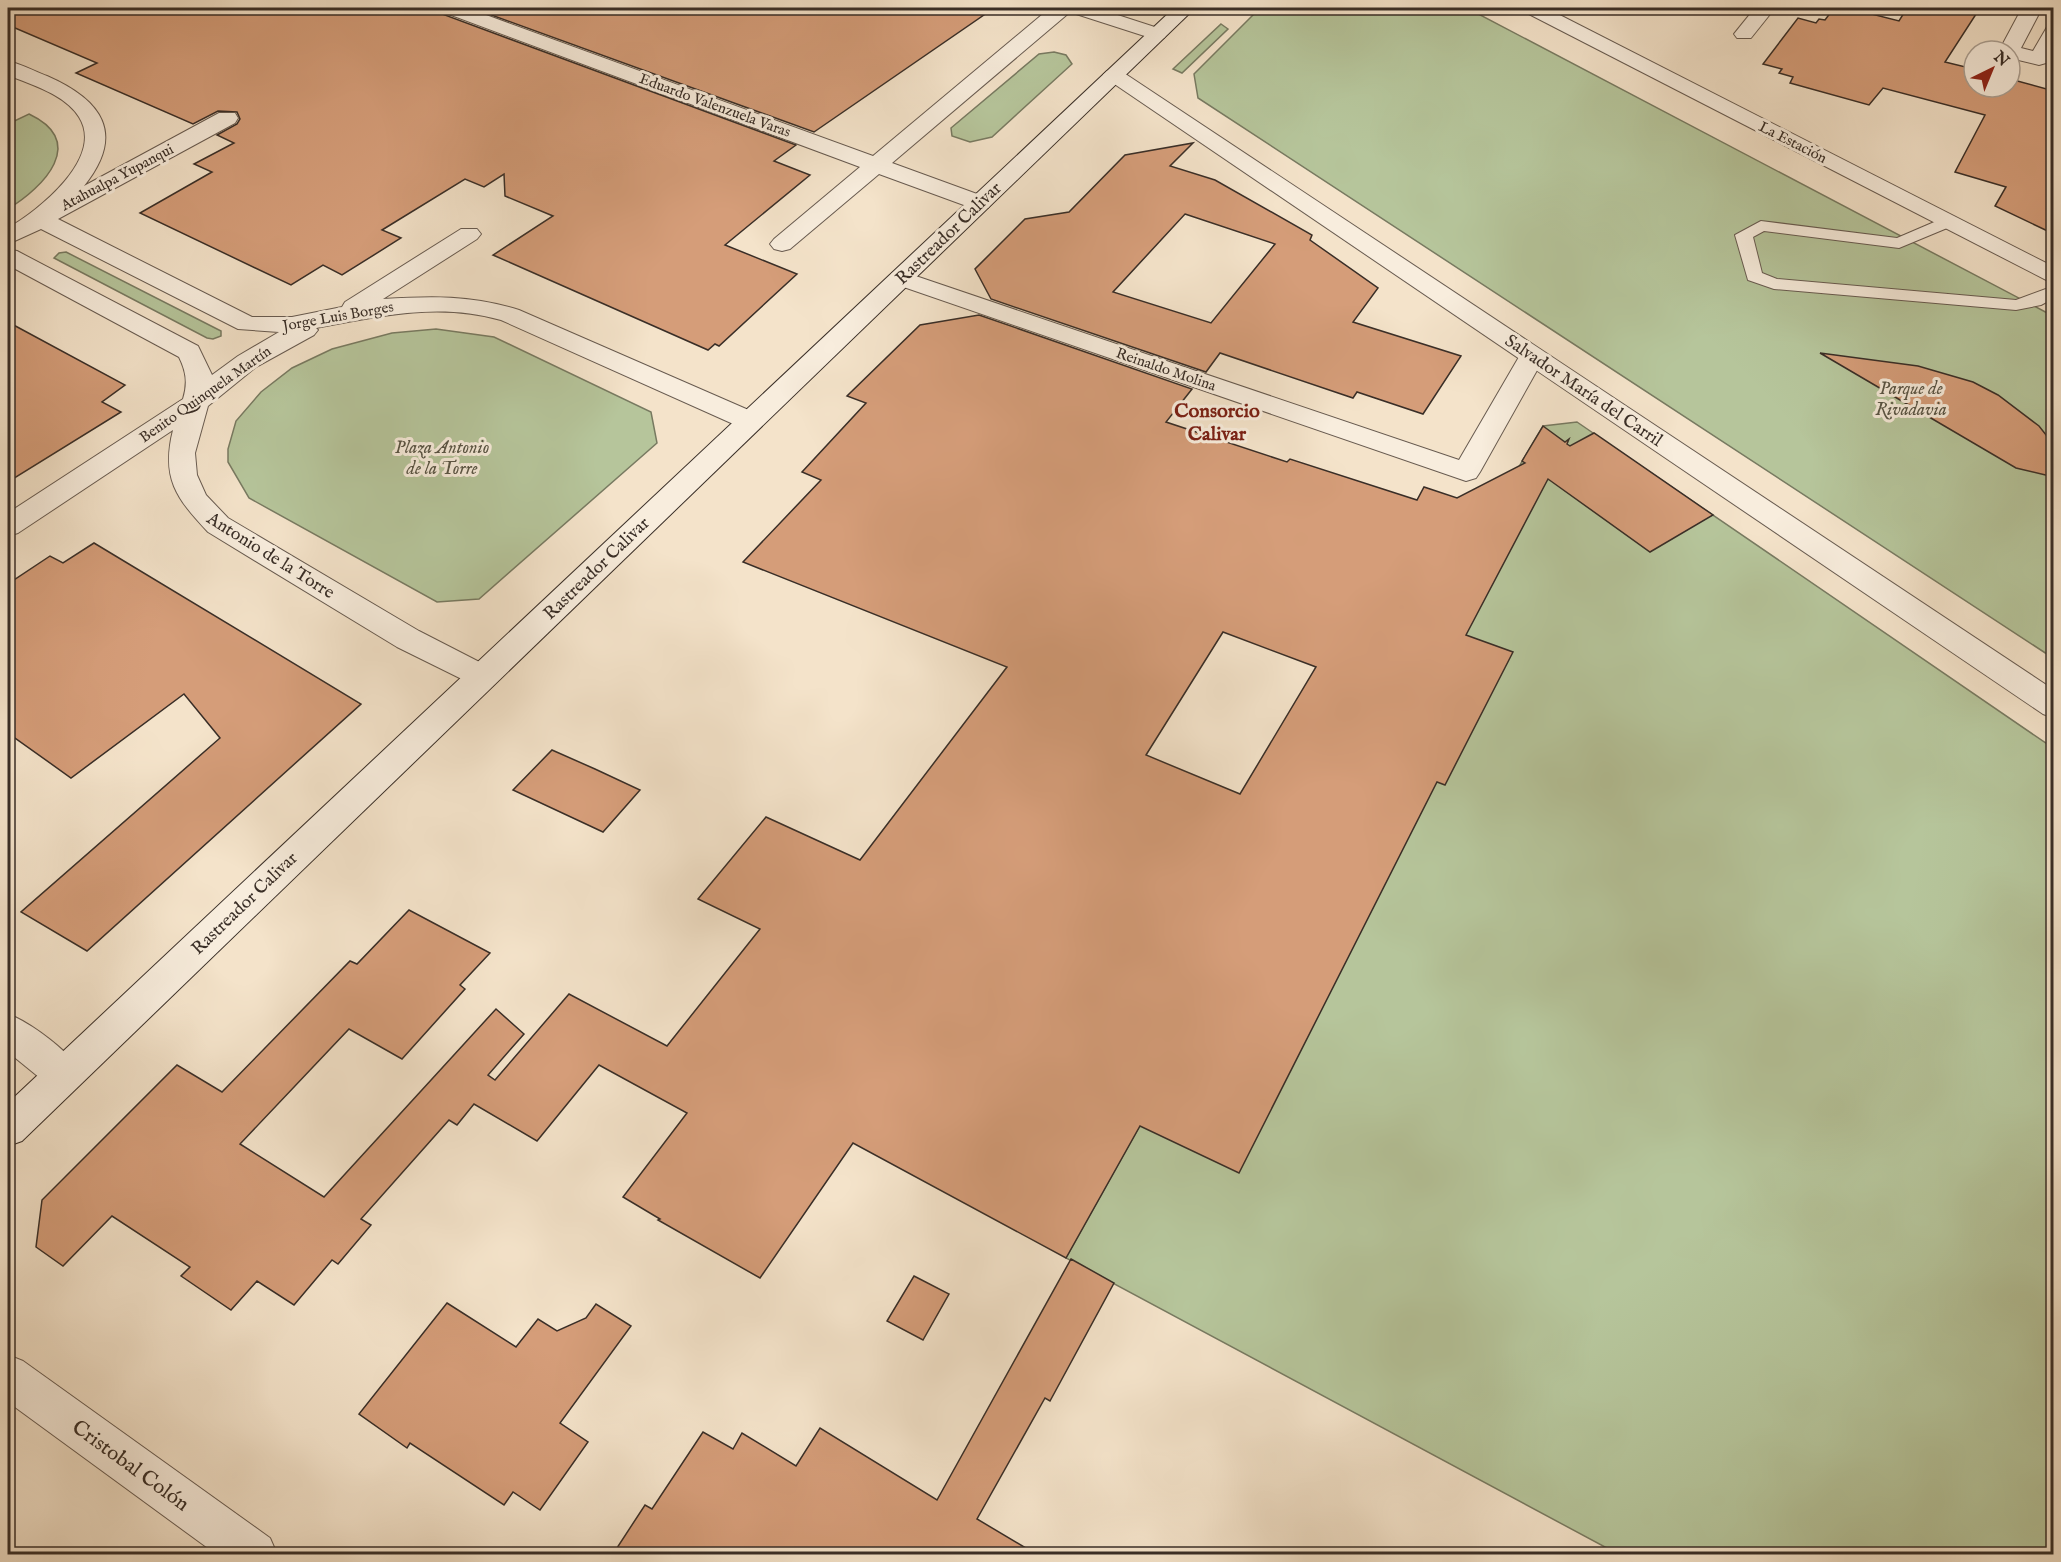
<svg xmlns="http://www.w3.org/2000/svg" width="2061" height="1562" font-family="'IM FELL English',serif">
<rect width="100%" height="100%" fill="#f4e3ca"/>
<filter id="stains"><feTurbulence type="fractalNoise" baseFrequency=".00333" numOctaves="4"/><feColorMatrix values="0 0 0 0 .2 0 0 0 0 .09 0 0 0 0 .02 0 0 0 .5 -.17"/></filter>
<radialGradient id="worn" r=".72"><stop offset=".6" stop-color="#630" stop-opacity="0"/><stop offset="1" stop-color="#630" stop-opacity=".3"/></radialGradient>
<g fill="#b6c59b" stroke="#787a61" stroke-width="1.5">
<polygon points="1260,8 1467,8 2053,316 2053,658 1198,98 1194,74"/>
<polygon points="1221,24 1228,29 1182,73 1173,69"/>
<polygon points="1054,52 1066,55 1072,64 992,137 970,142 952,136 951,128 1039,54"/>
<path d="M29,114C88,142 44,187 8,209V124Z"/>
<polygon points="66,252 221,331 221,336 213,339 207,338 54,258 59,253"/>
<polygon points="436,329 494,337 651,412 657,443 479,599 437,602 249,498 228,462 228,449 236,421 261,392 292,368 332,349 392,333"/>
<polygon points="1577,422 2053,748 2053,1554 1618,1554 1066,1258 1303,833 1543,426"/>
</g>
<g fill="#d59d79" stroke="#392e27" stroke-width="1.5" fill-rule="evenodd">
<polygon points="8,8 438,8 442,14 796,145 774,161 810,175 725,245 797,274 719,346 715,344 708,350 493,255 553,216 505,196 504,174 484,187 465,179 382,230 401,238 342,275 323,265 291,285 140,213 212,172 194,164 234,143 217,135 237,124 240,119 237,112 218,111 193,124 76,73 97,63 8,25"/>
<polygon points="472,8 994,8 814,132"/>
<polygon points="1834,8 1848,8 1899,21 1907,8 1980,8 1945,62 1974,69 1974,87 2010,87 2010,79 2054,91 2054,234 1995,206 2006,187 1955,172 1985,115 1883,88 1869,105 1790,83 1793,77 1779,73 1782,69 1763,64 1798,18 1816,23 1819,19 1825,20"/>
<path d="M1193,143L1170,166L1215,180L1312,235L1310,240L1378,288L1353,322L1461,356L1423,414L1357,392L1353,398L1220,353L1206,372L991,299L975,269L1025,219L1069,212L1125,155ZM1185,214L1275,244L1211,323L1113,292Z"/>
<path d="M979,315L1192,389L1166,422L1287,462L1290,459L1417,500L1424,487L1457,498L1525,463L1522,461L1543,426L1565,442L1569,439L1567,444L1570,446L1594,433L1713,515L1650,552L1548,479L1466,635L1513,652L1445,785L1437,782L1239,1173L1140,1126L1066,1258L853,1143L760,1278L658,1220L660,1219L623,1197L687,1113L599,1065L537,1141L474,1104L457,1125L449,1120L361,1219L371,1225L338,1264L332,1260L294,1305L257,1281L231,1310L181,1276L190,1267L112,1216L63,1266L36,1247L42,1200L177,1065L222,1092L350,961L357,964L409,910L490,953L460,985L465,989L402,1059L349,1029L240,1144L324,1197L496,1009L524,1034L488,1075L495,1080L569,994L667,1046L760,929L698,899L766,817L860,860L1007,667L743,562L821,480L802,472L866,403L847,396L920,325ZM1223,632L1316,667L1240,794L1146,755Z"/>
<polygon points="8,322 125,385 102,402 121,412 8,482"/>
<polygon points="1820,353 1918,366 1973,382 1998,395 2039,426 2054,445 2054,477 2016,468"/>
<polygon points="94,543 361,704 87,951 21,912 220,738 184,694 71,778 8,733 8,584 50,556 63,563"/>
<polygon points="552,750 595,769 640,790 603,832 513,790"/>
<polygon points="1071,1259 1114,1283 1050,1401 1045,1398 977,1519 1036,1554 613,1554 645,1505 652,1509 703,1432 733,1449 742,1433 796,1466 820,1428 937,1500"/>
<polygon points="914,1276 949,1294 923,1340 887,1321"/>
<polygon points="447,1303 516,1347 538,1319 557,1331 586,1318 596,1304 631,1326 560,1423 588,1442 540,1510 513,1492 504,1505 410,1443 407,1448 359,1414"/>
</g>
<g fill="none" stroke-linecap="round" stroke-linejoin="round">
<defs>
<polygon id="service" points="1946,217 1955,222 1952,226 1899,248 1764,231 1753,237 1762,273 1777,279 2016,300 2054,286 2054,298 2041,305 2016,310 1774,289 1748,280 1735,235 1761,221 1897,238"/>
<g id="minor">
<polygon points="440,8 467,8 873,156 1050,8 1096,8 1164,30 1167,34 1164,38 1157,40 1070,12 892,163 988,198 992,203 988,208 972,208 879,174 790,249 782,251 774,249 770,244 774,239 860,167 443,12"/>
<polygon points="1755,8 1775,8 1751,38 1737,38 1734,34"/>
<polygon points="2022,8 2042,8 2021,48 2033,51 2047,27 2054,25 2054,51 2046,63 2039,65 2010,58 2010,51 1999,51"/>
<path d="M8,61C21,64 34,71 47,76C102,100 126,134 84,186L219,113H235L238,118L235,123L58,219L252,317H292L342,307L345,302L461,229H477L481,234L477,239L383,299C432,296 471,295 519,310L760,415L763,421L760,427L750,430L740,427L501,320C440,302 377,316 316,328L318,330L314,335L256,367L208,406L195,453L197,475L206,495L228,518L419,631L493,669L498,677L493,685L482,689L397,647L208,532C176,498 161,478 173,430L18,533L8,536V513L183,399C188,383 186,371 179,357L8,265V249L17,251L198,346L212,375L238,356L279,332L238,329L41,229L8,244V228C38,211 105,158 79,117C65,94 31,85 8,75Z"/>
<polygon points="901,271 1459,460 1523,350 1532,348 1541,350 1545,356 1480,472 1476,478 1466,481 892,283 889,278 892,273"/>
<path d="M8,1014C30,1022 73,1054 83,1075L77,1087L64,1092L51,1087L8,1052Z"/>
<polygon points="8,1355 23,1361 270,1538 277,1554 216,1554 8,1402"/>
</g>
<g id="tertiary">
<polygon points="1522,8 1546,8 2054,267 2054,284 1525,12"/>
<polygon points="1114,69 1121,71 2054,690 2054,718 2043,714 1107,79 1103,75 1107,71"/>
</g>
<polygon id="secondary" points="1174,8 1195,8 22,1141 8,1146 8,1103"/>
</defs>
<use href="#service" stroke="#685b50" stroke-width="2"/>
<use href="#minor" stroke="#685b50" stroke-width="2"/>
<use href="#tertiary" stroke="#685b50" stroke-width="2"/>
<use href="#secondary" stroke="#392e27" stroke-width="2"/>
<use href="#service" fill="#f8eddd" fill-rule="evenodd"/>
<use href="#minor" fill="#f8eddd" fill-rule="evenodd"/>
<use href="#tertiary" fill="#f8eddd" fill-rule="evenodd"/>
<use href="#secondary" fill="#f8eddd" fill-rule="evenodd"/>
</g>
<g text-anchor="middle" stroke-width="6" stroke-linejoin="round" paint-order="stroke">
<g font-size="15" fill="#392e27" stroke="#f8eddd">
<text transform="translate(715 105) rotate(20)" y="5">Eduardo Valenzuela Varas</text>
<text transform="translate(1793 142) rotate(27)" y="5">La Estación</text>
<text transform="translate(117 177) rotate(-28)" y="5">Atahualpa Yupanqui</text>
<text transform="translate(338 316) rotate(-10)" y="5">Jorge Luis Borges</text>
<text transform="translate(1166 369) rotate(19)" y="5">Reinaldo Molina</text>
<text transform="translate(205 394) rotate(-35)" y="5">Benito Quinquela Martín</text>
</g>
<g font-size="18" fill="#392e27" stroke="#f8eddd">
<text transform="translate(948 233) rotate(-44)" y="6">Rastreador Calivar</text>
<text transform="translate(1584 390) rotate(34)" y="6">Salvador María del Carril</text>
<text transform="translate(271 555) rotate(32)" y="6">Antonio de la Torre</text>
<text transform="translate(596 568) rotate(-44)" y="6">Rastreador Calivar</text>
<text transform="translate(244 903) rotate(-44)" y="6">Rastreador Calivar</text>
</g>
<g font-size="18" font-style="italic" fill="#585444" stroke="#f8eddd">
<text x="1911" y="394">Parque de<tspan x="1911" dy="21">Rivadavia</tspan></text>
<text x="442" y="453">Plaza Antonio<tspan x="442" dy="21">de la Torre</tspan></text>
</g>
<g font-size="20" font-weight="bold" fill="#7a1f14" stroke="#f8eddd">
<text x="1217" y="417">Consorcio<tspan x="1217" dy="23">Calivar</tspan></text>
</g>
<g font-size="21" fill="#392e27" stroke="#f8eddd">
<text transform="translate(131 1465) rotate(36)" y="7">Cristobal Colón</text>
</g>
</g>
<rect width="2061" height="1562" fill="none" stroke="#f4e3ca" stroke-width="30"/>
<rect x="9" y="9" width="2043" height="1544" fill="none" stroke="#392e27" stroke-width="3"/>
<rect x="15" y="15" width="2031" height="1532" fill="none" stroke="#392e27" stroke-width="1.5"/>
<g transform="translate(1992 69) rotate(43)"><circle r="28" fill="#f8eddd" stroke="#aca194" stroke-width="1.5"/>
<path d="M0-4.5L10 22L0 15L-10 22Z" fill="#8f2418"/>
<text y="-9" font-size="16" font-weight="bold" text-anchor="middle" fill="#392e27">N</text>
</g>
<rect width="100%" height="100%" filter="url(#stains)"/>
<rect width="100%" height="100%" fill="url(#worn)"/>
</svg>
